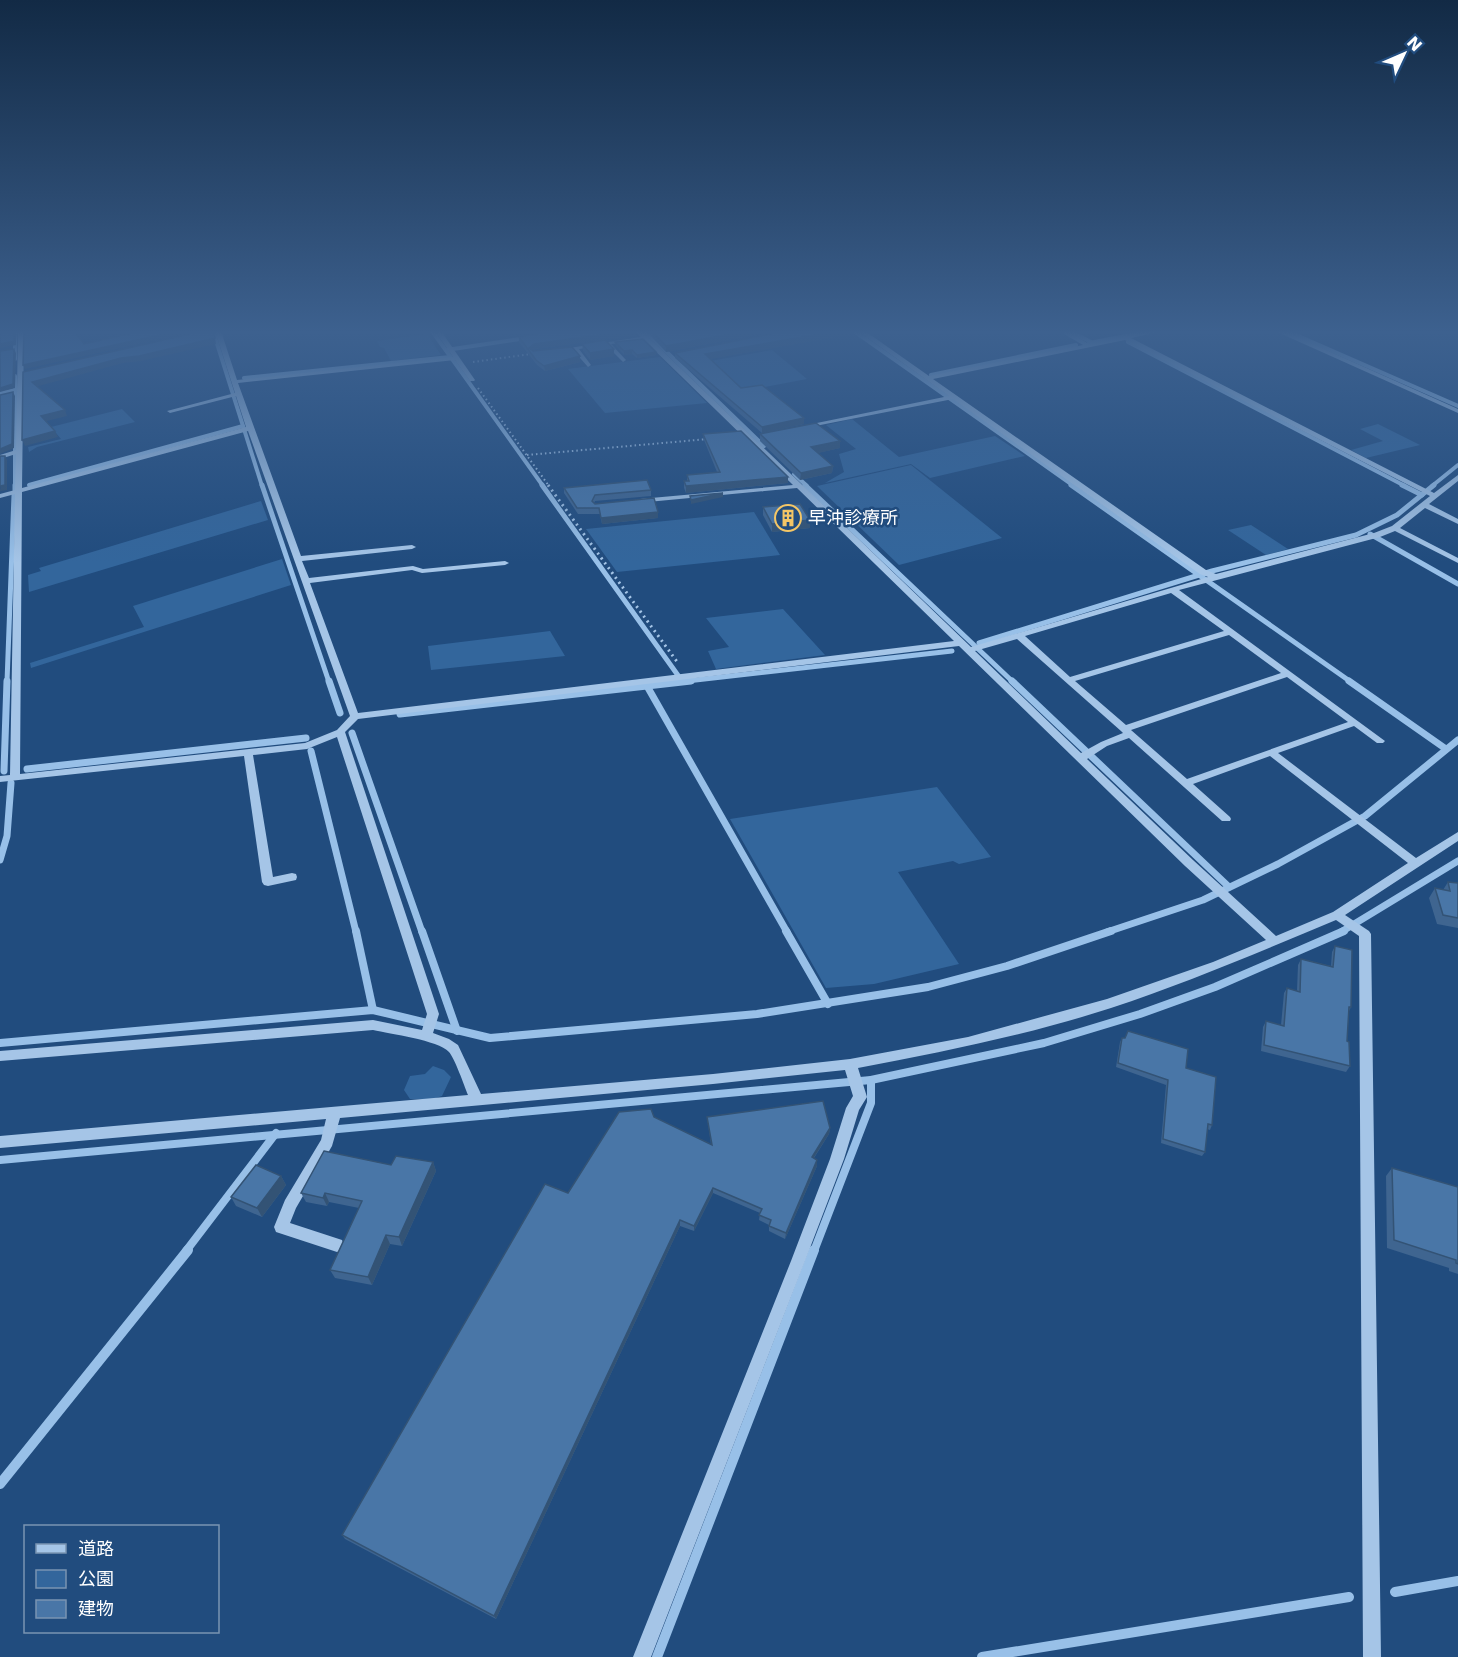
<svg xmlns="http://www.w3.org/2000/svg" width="1458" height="1657" font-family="'DejaVu Sans','Noto Sans JP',sans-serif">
<rect width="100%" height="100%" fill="#214c7e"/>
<g fill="#33669c">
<polygon points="427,334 441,355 391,361 384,348 380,347 377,341"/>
<polygon points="772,350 807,379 743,391 710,361"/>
<polygon points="660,357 707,403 605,413 568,369"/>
<polygon points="122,409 135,422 37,447 29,452 28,447 61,439 51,427"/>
<polygon points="852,419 899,457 995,436 1025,456 930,478 911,464 825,483 844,472 839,454 856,449 826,425"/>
<polygon points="1378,424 1420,445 1366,458 1351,450 1383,441 1360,429"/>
<polygon points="911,465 1002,538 899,565 817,486"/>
<polygon points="261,501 268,520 29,592 28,575 41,571 39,568"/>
<polygon points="754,512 780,555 617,572 586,529"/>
<polygon points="1251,525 1288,549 1266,555 1228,530"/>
<polygon points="282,559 291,585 31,668 30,663 144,627 133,606"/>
<polygon points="783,609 825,655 716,669 708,651 729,647 706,618"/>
<polygon points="550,631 565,656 431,670 428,646"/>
<polygon points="937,787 991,857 959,864 953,861 898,872 959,964 874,984 826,988 730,819"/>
<polygon points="433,1066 444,1070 451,1077 442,1096 433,1099 410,1099 404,1090 410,1076 425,1074"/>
</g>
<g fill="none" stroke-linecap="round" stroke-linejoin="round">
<g stroke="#98c0e8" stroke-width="4">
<polyline points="15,331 15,359"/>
<polyline points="213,331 262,486"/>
<polyline points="432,331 543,486"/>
<polyline points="645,331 764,446"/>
<polyline points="854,331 1074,486"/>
<polyline points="1069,331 1091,342"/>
<polyline points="1287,331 1458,406"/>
<polyline points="1128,342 1405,486"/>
<polyline points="1089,343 1147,332"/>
<polyline points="446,350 527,338"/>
<polyline points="931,375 1076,345"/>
<polyline points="15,376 15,486"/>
<polyline points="244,378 450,357"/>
<polyline points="0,393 15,390"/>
<polyline points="794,474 807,486"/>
<polyline points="29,485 243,426"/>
<polyline points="1432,486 1458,465"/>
</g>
<g stroke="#98c0e8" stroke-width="5">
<polyline points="15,485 15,490"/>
<polyline points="262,485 329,682"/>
<polyline points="542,485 682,681"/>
<polyline points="805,485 1013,682"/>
<polyline points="1071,485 1351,682"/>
<polyline points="1402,485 1422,495"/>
<polyline points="1370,534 1458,584"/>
<polyline points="979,643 1212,571 1356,535 1397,515 1434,485"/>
<polyline points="7,682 14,495"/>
<polyline points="678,682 952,651"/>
</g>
<g stroke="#98c0e8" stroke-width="7">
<polyline points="329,681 340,713"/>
<polyline points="1012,681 1229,887"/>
<polyline points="1349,681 1446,749"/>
<polyline points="647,686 787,932"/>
<polyline points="400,714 691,681"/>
<polyline points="352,733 422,932"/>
<polyline points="311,751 356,932"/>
<polyline points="27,769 306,738"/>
<polyline points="4,771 7,681"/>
<polyline points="0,860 7,836 11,783"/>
<polyline points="1107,932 1203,900 1278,864 1365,816 1458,740"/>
<polyline points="1341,932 1458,861"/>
</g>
<g stroke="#98c0e8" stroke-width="8">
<polyline points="356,931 373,1010"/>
<polyline points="422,931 457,1031"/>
<polyline points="786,931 828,1004"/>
<polyline points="0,1043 373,1010 490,1038 757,1014 928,987 1007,966 1111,931"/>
<polyline points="0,1160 871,1080 1044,1043 1140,1014 1215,987 1344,931"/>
<polyline points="186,1251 276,1133"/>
<polyline points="814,1251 871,1103 871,1080"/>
</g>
<g stroke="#98c0e8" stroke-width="10">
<polyline points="0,1484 188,1250"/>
<polyline points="1395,1592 1458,1581"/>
<polyline points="657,1657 814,1250"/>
<polyline points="982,1657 1349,1597"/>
</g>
<g stroke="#a5c5e7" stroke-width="2" stroke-dasharray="1.5 3" stroke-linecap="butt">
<polyline points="473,362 531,354"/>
<polyline points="478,388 549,486"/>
<polyline points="527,455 708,439"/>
</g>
<polyline stroke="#a5c5e7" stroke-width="3" stroke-dasharray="2 4" stroke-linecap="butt" points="548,485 678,663"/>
<g fill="#a5c5e7" fill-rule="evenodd">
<path d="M18,331H24L22,488L246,427L236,396L170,413L167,411L235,393L215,331H221L237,380L453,357L435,331H441L475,380L474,381H470L455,360L238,383L301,556L412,545L416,547L412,549L302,561L309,578L413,566L423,569L505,561L509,563L505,565L422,573L412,570L310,583L358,713L954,641L797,488L637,503V499H640L793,485L644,340L611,344L626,360L623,362L606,345L579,349L591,365L588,367L573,350L559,352L556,350L641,337L635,331H642L971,647L1208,577L1200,574L953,399L805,428L804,427L807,425L949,396L858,331H865L929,376L1083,345L1059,331H1067L1089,344L1150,331H1163L1131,338L1434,493L1458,475V481L1429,504L1458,519V524L1425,508L1400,528L1458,558V563L1395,531L1380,537L1179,590L1385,741L1383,743H1377L1354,726L1278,753L1416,858L1458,832V841L1345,915L1369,931L1371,934L1381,1657H1363L1359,936L1336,920C1262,951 1187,983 1111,1008C1028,1035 943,1052 858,1068L867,1097L859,1110L844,1159L805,1261L651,1657H633L791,1261L830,1159L846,1108L853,1096L845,1070L713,1084L340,1118L332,1146L296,1208L290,1223L342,1240L344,1245L342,1250L337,1252L276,1232L274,1227L285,1200L321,1140L326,1119L0,1148V1136L468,1095C464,1085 455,1059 449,1052C438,1040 390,1034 373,1030L0,1061V1051L373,1020L422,1030L427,1014L337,737L307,749L253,755L273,877L292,873L296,874L297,877L296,880L268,886L264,885L262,882L244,756L0,782V776L10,775L15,494L0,498V494L15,490L16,454L0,459V455L16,450ZM1125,340L1430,496L1392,526L1374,533L1216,574L1206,570L933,379ZM248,431L350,716L337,730L305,743L20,774L22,492ZM1171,593L1224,631L1070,677L1025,636ZM1229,635L1281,673L1126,725L1075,681ZM1017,639L1121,731L1123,733L1101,742L1081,753L975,651ZM959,646L1185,866L1266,940L1213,962L1107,999L968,1037L850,1059L713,1074L481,1094L458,1045L449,1039L433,1033L439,1014L345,732L358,719ZM1287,677L1348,722L1187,779L1131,730ZM1129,738L1222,821H1230L1231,819L1230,817L1193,784L1270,756L1408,863L1333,912L1276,936L1193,860L1087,759L1107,746Z"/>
<polygon points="1275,331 1284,331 1458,409 1458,413"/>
</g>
</g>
<g fill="#3f6590">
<polygon points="646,331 774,331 666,352"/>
<polygon points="852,334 709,359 741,388 804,418 804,424 762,433 675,358 675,353"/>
<polygon points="636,335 535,349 532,351 580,356 580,362 545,371 537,365 519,342 519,337"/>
<polygon points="615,342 656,355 637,358 632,354 624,355 616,346"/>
<polygon points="582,344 614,356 590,360 583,351"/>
<polygon points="703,434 788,483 686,493 684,488 684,481 687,481 687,475 717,472 704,440"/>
<polygon points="760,434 840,441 840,448 817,453 833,466 832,473 800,480 760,441"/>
<polygon points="564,488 651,490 651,496 595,501 594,503 658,518 602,524 600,514 578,514 564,493"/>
<polygon points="763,507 810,528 772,532 763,515"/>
<polygon points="1448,882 1458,883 1458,928 1437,924 1429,898 1435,888 1443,890"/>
<polygon points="1335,946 1351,1007 1349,1011 1347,1041 1350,1066 1346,1072 1261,1051 1263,1027 1266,1021 1281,1025 1284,993 1287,988 1297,991 1298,965 1301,959 1331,966 1332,952"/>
<polygon points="1122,1038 1186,1068 1212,1125 1210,1130 1207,1129 1205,1152 1202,1156 1161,1143 1166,1085 1116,1067 1120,1042"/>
<polygon points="654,1117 711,1144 707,1117 830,1128 829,1134 814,1158 817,1160 817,1166 785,1239 769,1231 769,1225 759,1220 760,1213 713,1193 694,1231 680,1226 496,1619 345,1539 342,1535 568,1193"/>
<polygon points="433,1162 436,1171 402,1246 390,1244 372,1285 335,1278 330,1270 359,1208 329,1202 327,1206 306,1202 301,1193 391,1165"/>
<polygon points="1392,1168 1458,1187 1458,1274 1449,1271 1449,1268 1387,1248 1386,1176"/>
<polygon points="281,1176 286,1185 262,1217 236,1206 231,1197"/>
</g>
<g fill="#335375">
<polygon points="14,331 16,332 16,345 0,348 0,344"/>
<polygon points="178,331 199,331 25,369 23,365"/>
<polygon points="627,331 636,331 636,335 535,349 530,352 529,348 534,344"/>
<polygon points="746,331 774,331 666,352 666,346"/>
<polygon points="836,331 852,331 852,334 705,360 705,354"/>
<polygon points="215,338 216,344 141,361 123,363 35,387 32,382 121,358"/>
<polygon points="14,349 16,353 15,388 0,392 0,388"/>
<polygon points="614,349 614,356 590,360 590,353"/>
<polygon points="632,350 632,354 624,355 624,351"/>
<polygon points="656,352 656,355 637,358 637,355"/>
<polygon points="580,356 580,362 545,371 544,366"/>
<polygon points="13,392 15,396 14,448 0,454 0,449"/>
<polygon points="65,410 67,416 43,422 41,416"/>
<polygon points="804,418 804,424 762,433 762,427"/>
<polygon points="55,431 58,437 25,446 22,440"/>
<polygon points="840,441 840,448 810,455 811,447"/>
<polygon points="5,456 7,460 7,490 0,491"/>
<polygon points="833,466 832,473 800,480 801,473"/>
<polygon points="788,477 788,483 686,493 686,486"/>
<polygon points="723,493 723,497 691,504 691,500"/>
<polygon points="658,512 658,518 602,524 601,518"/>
<polygon points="810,520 810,528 772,532 772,524"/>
<polygon points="830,1128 829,1134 811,1162 812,1157"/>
<polygon points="817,1160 817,1166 785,1239 786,1233"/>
<polygon points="433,1162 436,1171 402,1246 399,1237"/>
<polygon points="281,1176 286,1185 262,1217 257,1208"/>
<polygon points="713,1188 713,1193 694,1231 694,1226"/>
<polygon points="325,1193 329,1202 327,1206 323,1198"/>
<polygon points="680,1220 680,1226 496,1619 494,1616"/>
<polygon points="386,1235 390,1244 372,1285 368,1277"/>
</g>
<g fill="#4976a7" stroke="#335375" stroke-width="1.5">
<polygon points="0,331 14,331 14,341 0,344"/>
<polygon points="24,331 74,331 84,344 141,331 178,331 23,365"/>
<polygon points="203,331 213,331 215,338 139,356 121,358 32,382 65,410 41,416 55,431 22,440 23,372"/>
<polygon points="552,331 627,331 534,344 529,348 533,351 572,347 580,356 544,366 536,360 519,337"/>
<polygon points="651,331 746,331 666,346"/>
<polygon points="785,331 836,331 705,354 741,388 762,385 804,418 762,427 675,353"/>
<polygon points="643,339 656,352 637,355 632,350 624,351 615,342"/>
<polygon points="605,340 614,349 590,353 582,344"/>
<polygon points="14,349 13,384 0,388 0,351"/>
<polygon points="13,392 12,444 0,449 0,395"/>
<polygon points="816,423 840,441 811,447 833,466 801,473 760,434"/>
<polygon points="741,431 788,477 686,486 684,481 689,481 687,475 720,472 703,434"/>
<polygon points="0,456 5,456 5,485 0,486"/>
<polygon points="647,480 651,490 595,495 592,501 595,504 654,498 658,512 601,518 599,508 577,508 564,488"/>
<polygon points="723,493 691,500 690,496"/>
<polygon points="800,504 810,520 772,524 763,507"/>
<polygon points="1448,882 1458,883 1458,918 1443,915 1435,888 1450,891"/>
<polygon points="1335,946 1352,950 1351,1007 1349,1007 1347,1041 1349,1042 1350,1066 1264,1045 1266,1021 1284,1026 1287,988 1300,992 1301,959 1333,967"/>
<polygon points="1128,1031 1188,1049 1186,1068 1216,1077 1212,1125 1208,1124 1205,1152 1163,1139 1168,1080 1118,1063 1122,1038 1125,1038"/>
<polygon points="823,1101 830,1128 812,1157 817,1160 786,1233 769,1226 771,1220 759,1215 762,1209 713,1188 694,1226 680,1220 494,1616 342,1535 545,1184 568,1193 619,1112 651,1109 654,1117 712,1145 707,1117"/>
<polygon points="324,1151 391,1165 396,1156 433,1162 399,1237 386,1235 368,1277 330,1270 362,1201 325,1193 323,1198 301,1193"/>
<polygon points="256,1165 281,1176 257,1208 231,1197"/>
<polygon points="1392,1168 1458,1187 1458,1264 1456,1263 1456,1260 1394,1240"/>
</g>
<linearGradient id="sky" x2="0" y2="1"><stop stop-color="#122a45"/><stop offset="0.59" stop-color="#3d618f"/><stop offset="1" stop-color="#3d618f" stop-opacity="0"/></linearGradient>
<rect width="1458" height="563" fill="url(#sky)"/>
<defs>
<symbol id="building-ring" viewBox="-11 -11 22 22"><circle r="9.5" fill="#214c7e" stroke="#f4c666" stroke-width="1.5"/><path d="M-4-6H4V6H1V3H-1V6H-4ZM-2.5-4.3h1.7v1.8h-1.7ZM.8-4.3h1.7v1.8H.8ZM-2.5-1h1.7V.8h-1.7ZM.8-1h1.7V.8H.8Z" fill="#f4c666"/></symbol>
</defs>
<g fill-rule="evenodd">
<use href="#building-ring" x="773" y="503" width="30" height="30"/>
</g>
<g text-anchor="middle" stroke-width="5" stroke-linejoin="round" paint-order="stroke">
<g font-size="18" fill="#fff" stroke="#214c7e" text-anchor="start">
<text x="808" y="524">早沖診療所</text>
</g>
</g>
<rect x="24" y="1525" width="195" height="108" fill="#214c7e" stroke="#7a94b2" stroke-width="1.5"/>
<rect x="36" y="1544" width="30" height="9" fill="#a5c5e7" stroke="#7a94b2" stroke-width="1.5"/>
<text x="78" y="1555" font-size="18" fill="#ffffff">道路</text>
<rect x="36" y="1570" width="30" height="18" fill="#33669c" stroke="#7a94b2" stroke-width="1.5"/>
<text x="78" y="1585" font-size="18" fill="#ffffff">公園</text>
<rect x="36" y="1600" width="30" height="18" fill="#4976a7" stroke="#7a94b2" stroke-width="1.5"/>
<text x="78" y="1615" font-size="18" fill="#ffffff">建物</text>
<g transform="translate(1404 54) rotate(46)" stroke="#214c7e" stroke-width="4.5" paint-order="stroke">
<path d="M0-4.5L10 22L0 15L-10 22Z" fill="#ffffff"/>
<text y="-9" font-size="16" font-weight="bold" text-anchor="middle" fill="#ffffff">N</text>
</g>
</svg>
